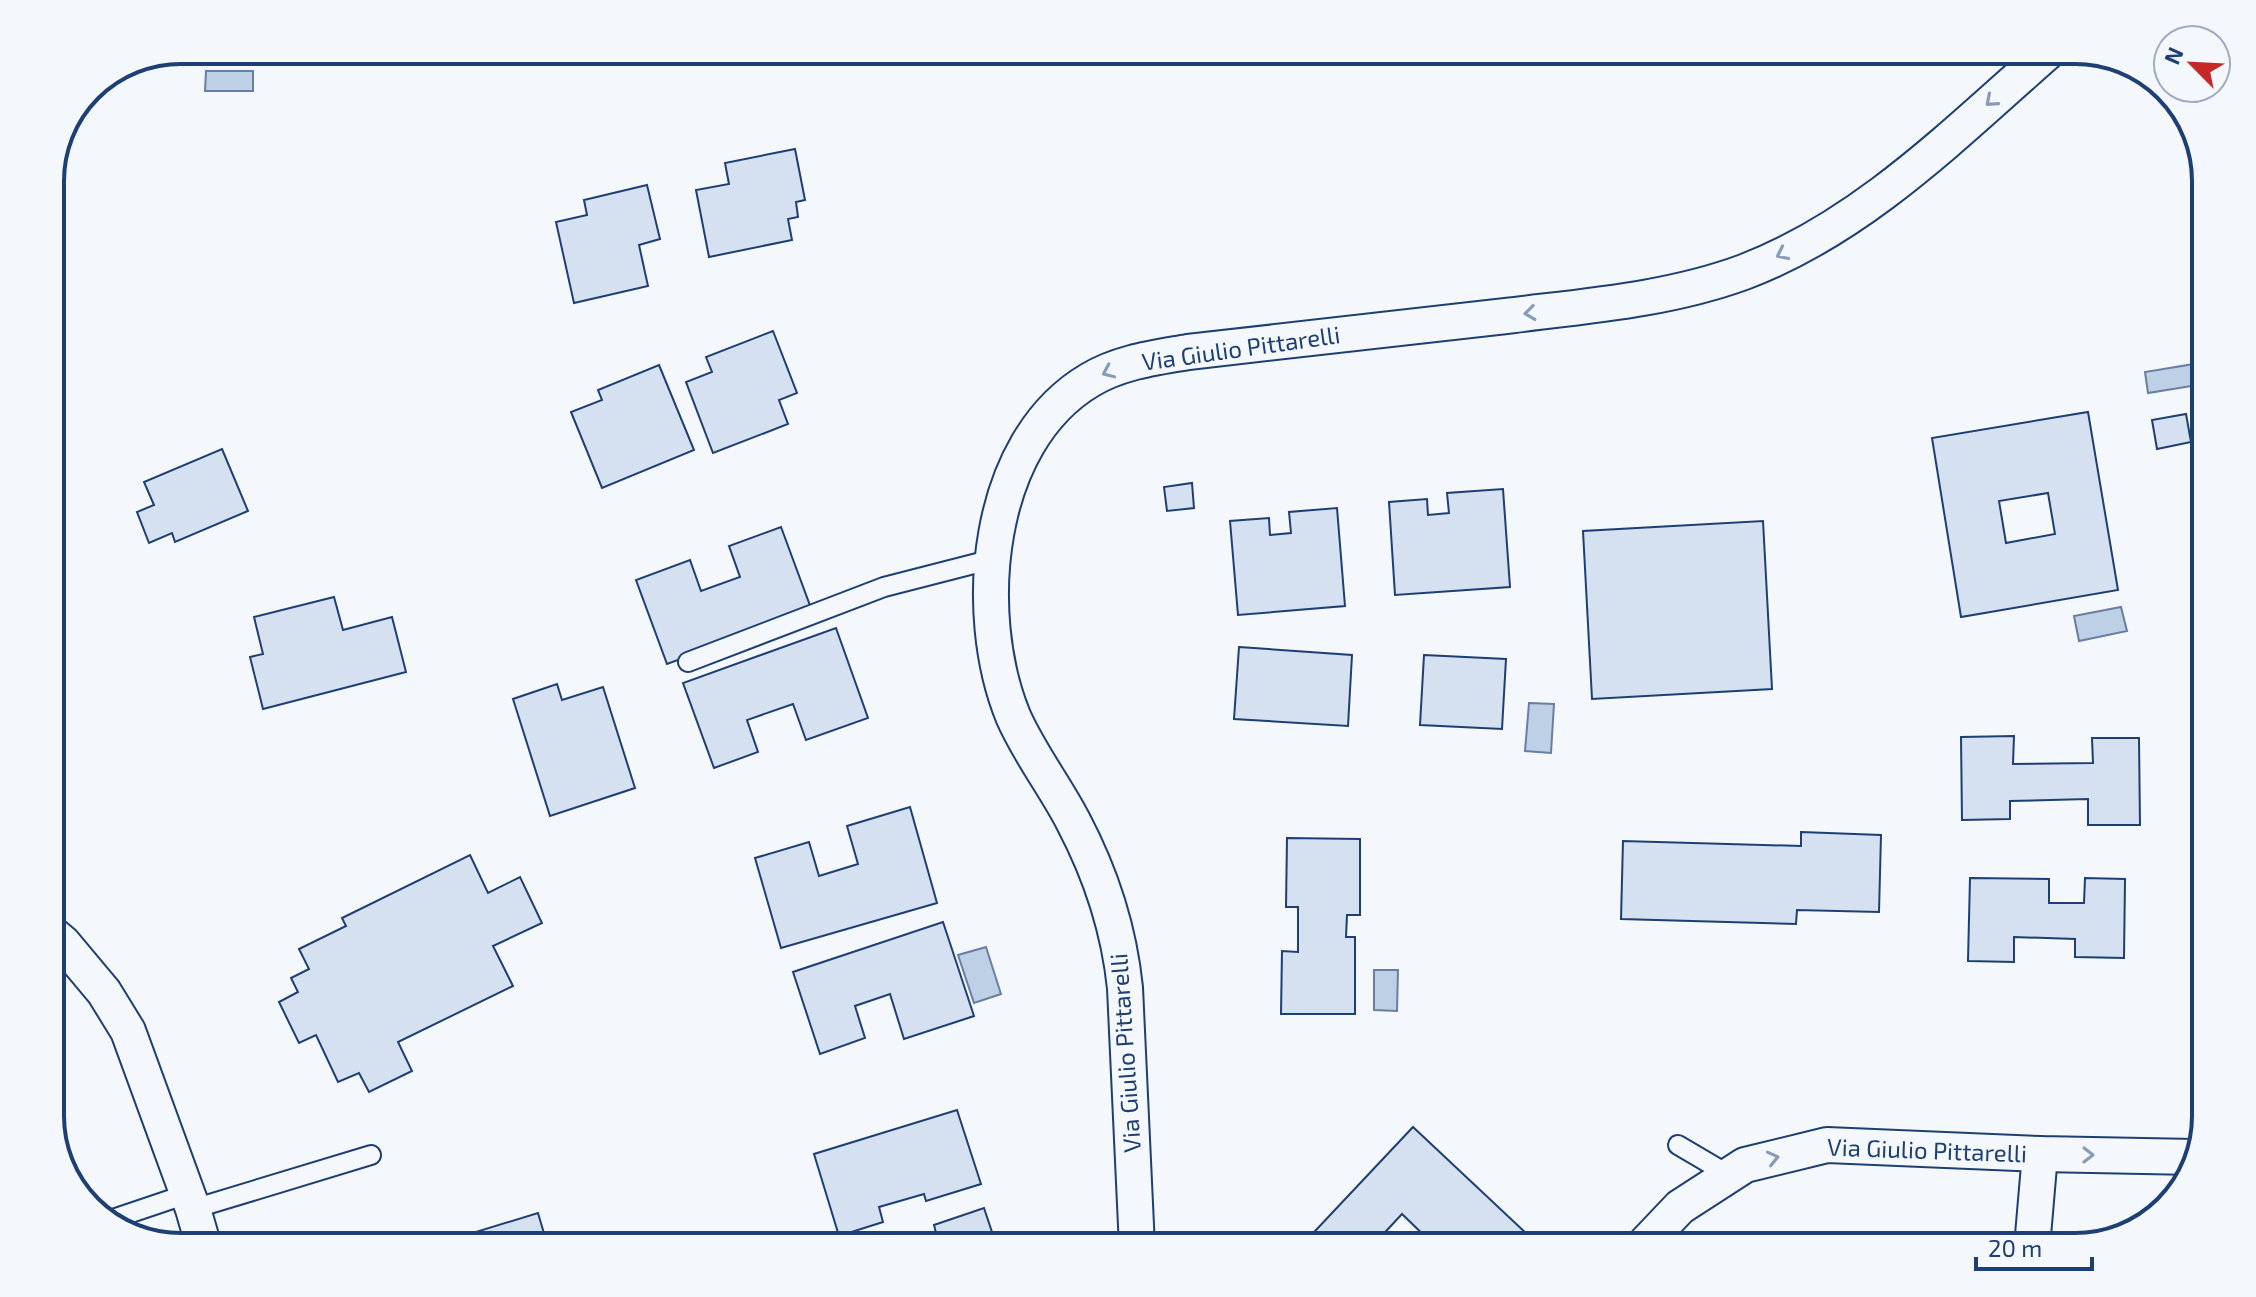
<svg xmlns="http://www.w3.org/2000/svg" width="2256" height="1297" font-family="'Exo 2',sans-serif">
<rect width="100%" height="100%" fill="#f4f7fb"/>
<g fill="#bed0e5" stroke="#687fa3" stroke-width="2">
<polygon points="206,71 253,71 253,91 205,91"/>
<polygon points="2194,364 2198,385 2148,393 2145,372"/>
<polygon points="2121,607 2127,631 2079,641 2074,616"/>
<polygon points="1529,703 1554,704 1551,753 1525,751"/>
<polygon points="986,947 1001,994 974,1003 958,955"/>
<polygon points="1374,970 1398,970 1397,1011 1374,1010"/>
</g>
<g fill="#d5e0f0" stroke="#1d3f73" stroke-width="2" fill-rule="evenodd">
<polygon points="795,149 805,200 796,202 798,217 788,219 792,240 709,257 696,190 729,184 725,163"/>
<polygon points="647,185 660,239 639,245 648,286 574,303 556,222 587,215 584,200"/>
<polygon points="773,331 797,393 779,400 788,424 713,453 686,382 712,372 706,357"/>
<polygon points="659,365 694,450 602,488 571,412 602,400 598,390"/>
<path d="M2088,412L2118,590L1961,617L1932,438ZM2048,493L2055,534L2006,543L1999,501Z"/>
<polygon points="2186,414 2191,442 2157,449 2152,420"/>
<polygon points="222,449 248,511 175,542 172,533 149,543 137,512 154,505 144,482"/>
<polygon points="1192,483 1194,508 1167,511 1164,487"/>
<polygon points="1503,489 1510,587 1395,595 1389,502 1427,499 1428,515 1449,513 1447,493"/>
<polygon points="1337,508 1345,606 1238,615 1230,521 1269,518 1270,535 1291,533 1289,512"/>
<polygon points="1763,521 1772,689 1592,699 1583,531"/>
<polygon points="781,527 812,611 667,664 636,580 690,560 701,591 740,577 729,546"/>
<polygon points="334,597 343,630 392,617 406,672 263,709 250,657 263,654 254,617"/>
<polygon points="836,628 868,718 806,740 793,704 747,720 758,752 714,768 683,683"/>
<polygon points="1239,647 1352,655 1348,726 1234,719"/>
<polygon points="1424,655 1506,659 1502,729 1420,725"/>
<polygon points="557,684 562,700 603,687 635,788 550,816 513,699"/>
<polygon points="2014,736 2013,764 2093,763 2092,738 2139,738 2140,825 2088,825 2088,799 2010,801 2010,819 1962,820 1961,737"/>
<polygon points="910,807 937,903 781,948 755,858 809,842 819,876 858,864 847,826"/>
<polygon points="1801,832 1881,835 1879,912 1797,910 1796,924 1621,919 1623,841 1801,846"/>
<polygon points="1287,838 1360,839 1360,915 1347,915 1346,937 1355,937 1355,1014 1281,1014 1282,951 1298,952 1298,907 1286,907"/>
<polygon points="470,855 488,893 520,877 542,923 493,946 513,986 398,1042 412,1071 369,1092 359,1073 338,1082 316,1035 299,1043 279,1002 298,992 291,978 309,969 299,949 346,926 342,918"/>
<polygon points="1970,878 2049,879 2049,903 2084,903 2085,878 2125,879 2124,958 2075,957 2075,939 2014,937 2014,962 1968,961"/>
<polygon points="943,922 974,1016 904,1039 890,994 855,1006 865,1038 820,1054 793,972"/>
<polygon points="957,1110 981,1184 926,1201 924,1194 879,1207 883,1222 839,1236 814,1154"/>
<polygon points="1413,1127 1528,1235 1516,1247 1436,1247 1402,1214 1375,1243 1379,1247 1300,1247"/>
<polygon points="984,1208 997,1247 906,1247 937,1237 934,1225"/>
<polygon points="538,1213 548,1247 427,1247"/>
<polygon points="894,1235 898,1247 857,1247"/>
</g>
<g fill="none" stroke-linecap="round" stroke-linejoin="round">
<defs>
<g id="service">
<polyline points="688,662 884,587 993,559"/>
<polyline points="1678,1145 1729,1175"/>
<polyline points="193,1209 371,1155"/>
<polyline points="107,1221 187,1194"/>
</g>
<g id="minor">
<polyline points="50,932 63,943 104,992 128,1031 193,1209 204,1247"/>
<path d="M1137,1247L1125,988C1119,929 1101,874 1073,821C1055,786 1029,753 1013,716C971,613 985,442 1090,380C1120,362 1154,358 1188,352C1294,340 1400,328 1506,316C1586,306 1668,300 1744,272C1863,227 1956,132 2050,50"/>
<polyline points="1642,1247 1680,1207 1745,1165 1827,1145 2040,1154 2195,1157"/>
<polyline points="2032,1247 2040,1154"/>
</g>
</defs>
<use href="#service" stroke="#1d3f73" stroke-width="22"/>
<use href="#minor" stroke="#1d3f73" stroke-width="38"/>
<use href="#service" stroke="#f4f7fb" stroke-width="18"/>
<use href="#minor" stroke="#f4f7fb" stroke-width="34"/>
</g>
<defs><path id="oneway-chevron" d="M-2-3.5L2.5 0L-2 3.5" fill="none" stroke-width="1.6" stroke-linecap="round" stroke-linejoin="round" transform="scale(2)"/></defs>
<g stroke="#889bb7">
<use href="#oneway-chevron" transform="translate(1991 101) rotate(139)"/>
<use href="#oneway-chevron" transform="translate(1782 254) rotate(154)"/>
<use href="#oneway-chevron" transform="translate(1530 313) rotate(173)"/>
<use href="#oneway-chevron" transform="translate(1108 372) rotate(156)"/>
<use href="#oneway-chevron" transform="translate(2088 1155) rotate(1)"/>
<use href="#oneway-chevron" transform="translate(1773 1158) rotate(-13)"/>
</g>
<g text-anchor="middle" stroke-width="6" stroke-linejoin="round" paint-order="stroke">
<g font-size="24" fill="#1d3f73" stroke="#f4f7fb">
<text transform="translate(1241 349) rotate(-8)" y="8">Via Giulio Pittarelli</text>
<text transform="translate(1126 1053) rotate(-94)" y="8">Via Giulio Pittarelli</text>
<text transform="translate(1927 1151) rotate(2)" y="8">Via Giulio Pittarelli</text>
</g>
</g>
<path d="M0 0H2256V1297H0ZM181 64H2075A117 117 0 0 1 2192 181V1116A117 117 0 0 1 2075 1233H181A117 117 0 0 1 64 1116V181A117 117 0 0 1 181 64Z" fill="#f4f7fb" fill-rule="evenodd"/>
<path fill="none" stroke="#1d3f73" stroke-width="4" d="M181 64H2075A117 117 0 0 1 2192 181V1116A117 117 0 0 1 2075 1233H181A117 117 0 0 1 64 1116V181A117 117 0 0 1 181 64Z"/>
<g transform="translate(2192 64) rotate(294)"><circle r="38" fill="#f4f7fb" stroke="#9eadc5" stroke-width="2"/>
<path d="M0-6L14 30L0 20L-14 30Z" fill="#c62828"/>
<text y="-12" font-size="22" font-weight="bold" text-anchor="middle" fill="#1d3f73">N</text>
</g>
<path d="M1976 1257v12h116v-12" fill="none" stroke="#1d3f73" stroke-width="4"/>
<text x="1988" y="1257" font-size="24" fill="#1d3f73" stroke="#f4f7fb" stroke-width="6" paint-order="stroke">20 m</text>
</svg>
